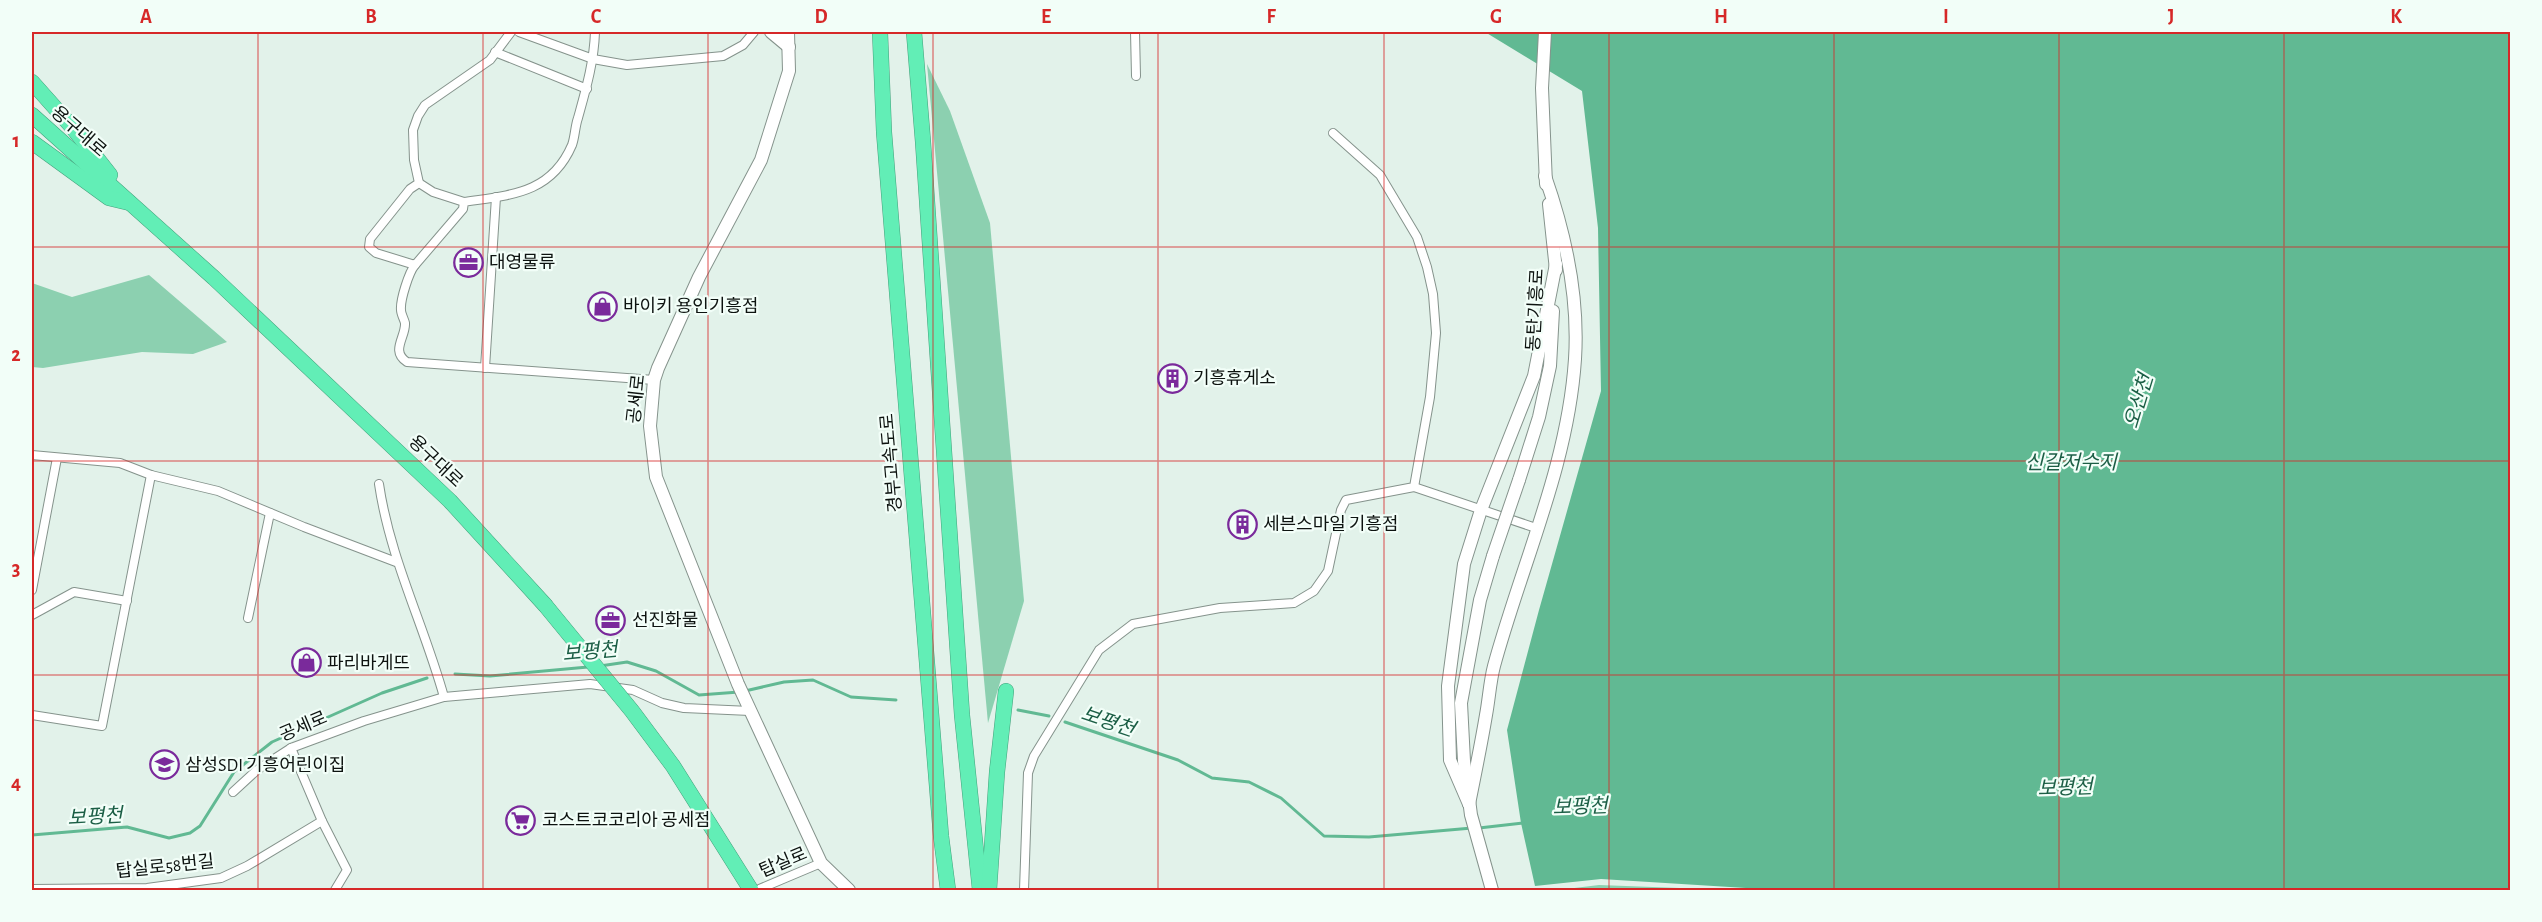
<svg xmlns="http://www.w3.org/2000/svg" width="2542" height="922" font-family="'Alegreya Sans','Noto Sans KR',sans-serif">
<rect width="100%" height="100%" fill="#e2f2ea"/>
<g fill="#8cd0b0">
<polygon points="927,64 950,111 990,223 1024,601 988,723"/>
<polygon points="149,275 227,342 193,354 142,352 43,368 32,367 32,283 72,297"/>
<polygon points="1599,885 1733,890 1739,890 1558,890"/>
</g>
<polygon fill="#61b993" points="1485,32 2510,32 2510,890 1778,890 1601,879 1535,886 1521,823 1507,730 1539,610 1601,391 1598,228 1582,91"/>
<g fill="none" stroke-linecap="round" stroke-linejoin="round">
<g stroke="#61b993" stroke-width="3">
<polyline points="600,666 627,662 656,671 699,695 739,692"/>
<polyline points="455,674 490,676 588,667"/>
<polyline points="745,691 784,682 813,680 851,697 896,700"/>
<polyline points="1018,710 1049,716"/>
<polyline points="1065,722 1178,760 1212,778 1249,782 1281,798 1324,836 1369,837 1472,828"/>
<polyline points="1479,828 1523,823"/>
<polyline points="32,835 127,827 169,838 190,833 200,826 234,772 272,742 382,693 427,678"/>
</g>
<defs>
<g id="street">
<path d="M511,32L490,60L425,105L418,116L413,130L414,160L419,183L410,189L370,239L369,247L376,253L415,265L463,209L464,202C510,195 551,194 572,145C575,137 575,126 578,118C586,89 594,62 595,32"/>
<polyline points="519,32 593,59 627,65 723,56 743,45 754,32"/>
<polyline points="1135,32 1136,76"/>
<polyline points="495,52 587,89"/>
<polyline points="419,183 433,192 464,202"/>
<path d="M415,265C409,272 400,300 401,310C401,314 404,319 405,323C406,337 390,351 407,362L654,380"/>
<polyline points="485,368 496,197"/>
<polyline points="32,455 120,463 151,475 218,491 304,527 396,562"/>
<path d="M379,484C390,559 424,625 444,697"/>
<polyline points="1414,487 1539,529"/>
<polyline points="32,590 57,458"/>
<polyline points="32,615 74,592 127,601"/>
<polyline points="248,618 270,513"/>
<polyline points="32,715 102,726 151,475"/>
<polyline points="291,748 322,821 347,870 335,890"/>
<polyline points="233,792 257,770 291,748 364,721 444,697 590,684 633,690 662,703 684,708 750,711"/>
<polyline points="32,889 147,888 221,878 247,866 322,821"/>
<polyline points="757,890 821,863"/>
<polyline points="1024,890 1028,773 1034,756 1099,650 1133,624 1220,608 1294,603 1314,591 1328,571 1341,510 1346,500 1414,487 1430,397 1436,333 1433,294 1427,267 1417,237 1380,175 1333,133"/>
</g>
<g id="secondary">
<polyline points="771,32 789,47"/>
<polyline points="788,32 789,71 761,160 699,277 658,368 654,380 650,426 656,477 738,684 821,863 849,890"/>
<polyline points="1545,32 1542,88 1546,184"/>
<polyline points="1549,204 1556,270"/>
<polyline points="1519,480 1539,417 1550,366 1553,311"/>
<path d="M1469,804C1475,774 1481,745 1486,715C1489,699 1490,681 1494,666C1522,563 1568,466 1575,359C1579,297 1565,233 1545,176"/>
<polyline points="1469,804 1450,760 1448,686 1464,564 1481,510 1534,376 1556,264"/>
<polyline points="1492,890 1471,815 1464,761 1461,703 1480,600 1493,556"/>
</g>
<g id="highway">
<polyline points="880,32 884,132 941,836 948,890"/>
<polyline points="914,32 923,142 962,715 980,890"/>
<polyline points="32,82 73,128 110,175"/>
<polyline points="32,115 214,278 450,501 545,605"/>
<polyline points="32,142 109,198 130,203"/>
<polyline points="989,890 997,772 1006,691"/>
</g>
</defs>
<use href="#street" stroke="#85938c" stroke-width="10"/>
<use href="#secondary" stroke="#85938c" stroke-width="14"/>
<use href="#highway" stroke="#44a17c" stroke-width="16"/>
<use href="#street" stroke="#fff" stroke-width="8"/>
<use href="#secondary" stroke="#fff" stroke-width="12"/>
<use href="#highway" stroke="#62eeb6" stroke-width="15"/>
<defs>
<polyline id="secondary-bridge" points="1493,556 1519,480"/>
<polyline id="highway-bridge" points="545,605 632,711 673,766 751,890"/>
</defs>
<use href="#secondary-bridge" stroke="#85938c" stroke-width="14" stroke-linecap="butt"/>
<use href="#highway-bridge" stroke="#44a17c" stroke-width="16" stroke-linecap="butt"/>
<use href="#secondary-bridge" stroke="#fff" stroke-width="12"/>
<use href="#highway-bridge" stroke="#62eeb6" stroke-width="15"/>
</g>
<path fill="none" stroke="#d62828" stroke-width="1.5" stroke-opacity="0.55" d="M258,32V890M483,32V890M708,32V890M933,32V890M1158,32V890M1384,32V890M1609,32V890M1834,32V890M2059,32V890M2284,32V890M32,247H2510M32,461H2510M32,675H2510"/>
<defs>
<symbol id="office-ring" viewBox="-11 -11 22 22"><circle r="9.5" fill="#f2fef8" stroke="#7a2a9b" stroke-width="1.5"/><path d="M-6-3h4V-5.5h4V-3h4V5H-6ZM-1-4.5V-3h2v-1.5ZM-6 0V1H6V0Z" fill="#7a2a9b"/></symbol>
<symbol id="shop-ring" viewBox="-11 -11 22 22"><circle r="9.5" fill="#f2fef8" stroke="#7a2a9b" stroke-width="1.5"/><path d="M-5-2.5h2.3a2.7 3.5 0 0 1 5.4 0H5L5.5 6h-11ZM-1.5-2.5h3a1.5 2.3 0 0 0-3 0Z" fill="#7a2a9b"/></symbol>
<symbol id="building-ring" viewBox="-11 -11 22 22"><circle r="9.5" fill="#f2fef8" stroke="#7a2a9b" stroke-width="1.5"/><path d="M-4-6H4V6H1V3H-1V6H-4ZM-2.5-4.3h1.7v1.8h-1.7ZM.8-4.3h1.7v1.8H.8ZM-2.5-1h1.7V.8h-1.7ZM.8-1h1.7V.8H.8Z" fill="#7a2a9b"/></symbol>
<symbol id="school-ring" viewBox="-11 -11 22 22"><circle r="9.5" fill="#f2fef8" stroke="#7a2a9b" stroke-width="1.5"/><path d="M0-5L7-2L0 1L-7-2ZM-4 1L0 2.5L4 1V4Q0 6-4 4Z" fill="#7a2a9b"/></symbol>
<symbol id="supermarket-ring" viewBox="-11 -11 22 22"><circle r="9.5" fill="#f2fef8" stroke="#7a2a9b" stroke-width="1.5"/><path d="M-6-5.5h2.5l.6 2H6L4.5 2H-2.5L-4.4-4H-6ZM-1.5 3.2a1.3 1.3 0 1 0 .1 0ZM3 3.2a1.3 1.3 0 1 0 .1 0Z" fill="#7a2a9b"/></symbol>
</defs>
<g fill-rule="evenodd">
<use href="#office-ring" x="452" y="246" width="33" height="33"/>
<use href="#shop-ring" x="586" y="290" width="33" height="33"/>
<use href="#building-ring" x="1156" y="362" width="33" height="33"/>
<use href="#building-ring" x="1226" y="508" width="33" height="33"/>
<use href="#office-ring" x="594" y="604" width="33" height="33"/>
<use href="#shop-ring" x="290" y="646" width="33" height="33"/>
<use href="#school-ring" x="148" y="748" width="33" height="33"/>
<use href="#supermarket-ring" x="504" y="804" width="33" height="33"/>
</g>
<g text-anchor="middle" stroke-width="4.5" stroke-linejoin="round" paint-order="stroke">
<g font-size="18" fill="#0d1310" stroke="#f2fef8">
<text transform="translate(79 131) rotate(41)" y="6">용구대로</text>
<text transform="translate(1535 310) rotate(-87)" y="6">동탄기흥로</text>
<text transform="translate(636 399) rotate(-84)" y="6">공세로</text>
<text transform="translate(436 461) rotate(43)" y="6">용구대로</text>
<text transform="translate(891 463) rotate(-95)" y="6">경부고속도로</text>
<text transform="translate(303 726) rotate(-23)" y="6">공세로</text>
<text transform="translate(783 862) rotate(-23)" y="6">탑실로</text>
<text transform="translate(165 866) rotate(-6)" y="6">탑실로58번길</text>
</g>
<g font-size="18" fill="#0d1310" stroke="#f2fef8" text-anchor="start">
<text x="489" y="268">대영물류</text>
<text x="623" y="312">바이키 용인기흥점</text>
<text x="1193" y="384">기흥휴게소</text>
<text x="1263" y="530">세븐스마일 기흥점</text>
<text x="632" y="626">선진화물</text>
<text x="327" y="669">파리바게뜨</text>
<text x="185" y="771">삼성SDI 기흥어린이집</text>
<text x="542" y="826">코스트코코리아 공세점</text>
</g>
<g font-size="20" font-style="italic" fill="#1b5e45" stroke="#f2fef8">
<text transform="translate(2138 401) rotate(-73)" y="7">오산천</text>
<text x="2071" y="469">신갈저수지</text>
<text transform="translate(590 651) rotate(-5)" y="7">보평천</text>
<text transform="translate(1108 721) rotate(19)" y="7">보평천</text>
<text transform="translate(2065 787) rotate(-2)" y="7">보평천</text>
<text transform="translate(1580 806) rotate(-2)" y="7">보평천</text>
<text transform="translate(95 816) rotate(-3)" y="7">보평천</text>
</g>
</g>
<rect width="2542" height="922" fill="none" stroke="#f2fef8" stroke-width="66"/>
<rect x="33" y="33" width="2476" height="856" fill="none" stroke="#d62828" stroke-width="2"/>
<g font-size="20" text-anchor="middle" font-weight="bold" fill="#d62828">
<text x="146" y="23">A</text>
<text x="371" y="23">B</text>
<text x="596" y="23">C</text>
<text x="821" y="23">D</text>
<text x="1046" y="23">E</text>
<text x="1271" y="23">F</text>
<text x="1496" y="23">G</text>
<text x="1721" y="23">H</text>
<text x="1946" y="23">I</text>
<text x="2171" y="23">J</text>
<text x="2396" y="23">K</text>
<text x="16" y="147">1</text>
<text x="16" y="361">2</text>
<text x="16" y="575">3</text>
<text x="16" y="789">4</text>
</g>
</svg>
